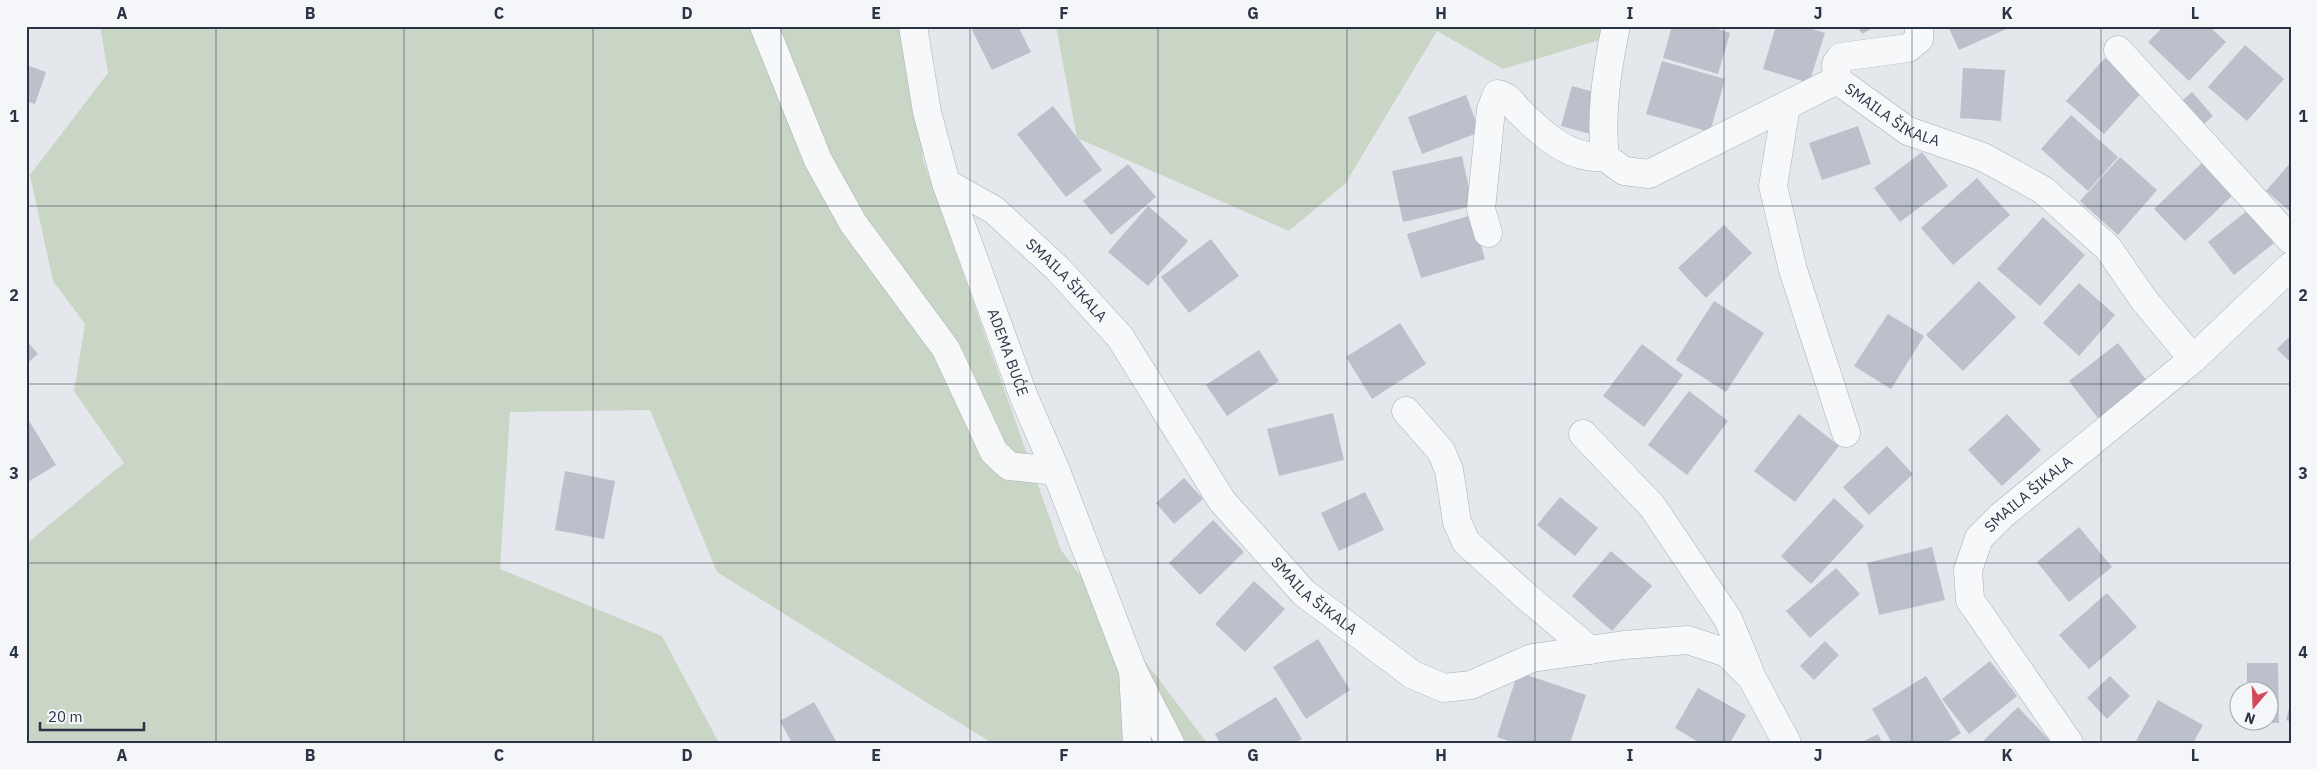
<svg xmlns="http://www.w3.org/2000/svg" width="2317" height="769" font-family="'IBM Plex Sans',sans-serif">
<rect width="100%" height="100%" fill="#e4e7ec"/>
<g fill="#c9d6c5">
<polygon points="100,26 913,26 923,160 1061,550 1207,743 992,743 717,572 650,410 510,412 500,569 662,636 719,743 26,743 26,544 124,463 74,391 85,324 53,281 30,175 108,73"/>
<polygon points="1056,26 1627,26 1626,32 1503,69 1437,31 1345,184 1289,231 1077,138"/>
</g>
<g fill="#bbc0ca">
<polygon points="981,26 1018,26 1031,52 992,70 972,30"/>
<polygon points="1672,26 1708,26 1730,33 1718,74 1663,58"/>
<polygon points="1776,26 1803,26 1825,33 1809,83 1763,69"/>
<polygon points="1857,26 1876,26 1862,34"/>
<polygon points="1948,26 2013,26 1959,50"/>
<polygon points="2164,26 2209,26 2226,42 2189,81 2148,42"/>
<polygon points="2245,45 2284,79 2247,121 2208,87"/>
<polygon points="2105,58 2143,91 2104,134 2066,101"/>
<polygon points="1662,61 1725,79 1710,132 1646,114"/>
<polygon points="26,65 46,72 35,104 26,101"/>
<polygon points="1963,68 2005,70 2001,121 1960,118"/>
<polygon points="1572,86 1601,94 1590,134 1561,126"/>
<polygon points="2192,92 2213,116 2197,130 2176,106"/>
<polygon points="1466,95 1480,132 1422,154 1408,117"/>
<polygon points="1053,106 1102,170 1066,197 1017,134"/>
<polygon points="2071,115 2118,157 2088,191 2041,149"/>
<polygon points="1858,126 1871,164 1822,180 1809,143"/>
<polygon points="1922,152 1948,186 1900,222 1874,188"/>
<polygon points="1462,156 1473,206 1403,222 1392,171"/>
<polygon points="2120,157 2157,190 2118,235 2080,201"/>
<polygon points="2204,161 2235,193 2185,241 2154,209"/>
<polygon points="2291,162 2291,212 2266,191"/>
<polygon points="1128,164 1156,197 1111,235 1083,201"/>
<polygon points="1977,178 2010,215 1953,265 1921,228"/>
<polygon points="1148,206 1188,241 1148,286 1108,252"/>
<polygon points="2248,210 2274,243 2234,275 2208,242"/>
<polygon points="1472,215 1485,259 1421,278 1407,234"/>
<polygon points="2043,217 2085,255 2040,306 1997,269"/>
<polygon points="1724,225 1752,253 1706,298 1678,268"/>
<polygon points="1211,239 1239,276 1189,313 1161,277"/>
<polygon points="1979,281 2016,317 1963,371 1926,335"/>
<polygon points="2079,283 2115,315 2079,356 2043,323"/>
<polygon points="1714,301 1764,333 1726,392 1676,360"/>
<polygon points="1888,314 1924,336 1891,389 1854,366"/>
<polygon points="1400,323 1426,364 1372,399 1346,357"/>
<polygon points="2291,335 2291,363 2277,349"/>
<polygon points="26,340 38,354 26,364"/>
<polygon points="2118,343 2150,385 2101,422 2069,381"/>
<polygon points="1642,344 1683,375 1644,427 1603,396"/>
<polygon points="1259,350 1279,381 1227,416 1206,385"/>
<polygon points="1689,391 1728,421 1687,475 1648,445"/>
<polygon points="1333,413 1344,460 1279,476 1267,429"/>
<polygon points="1799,414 1839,446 1795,502 1754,471"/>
<polygon points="2007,414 2041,450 2002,486 1968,450"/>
<polygon points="26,416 56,465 26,483"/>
<polygon points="1887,446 1913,474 1869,515 1843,487"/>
<polygon points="565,471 615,481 604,539 555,530"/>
<polygon points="1184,478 1203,499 1174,524 1156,503"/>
<polygon points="1365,492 1384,530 1339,551 1321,513"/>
<polygon points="1560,497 1598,528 1575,556 1537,525"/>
<polygon points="1834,498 1864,526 1811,584 1781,556"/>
<polygon points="1213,520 1244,552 1200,595 1169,563"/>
<polygon points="2079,527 2112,567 2069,602 2037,562"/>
<polygon points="1932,547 1945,600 1879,615 1867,563"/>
<polygon points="1611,551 1652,586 1612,631 1572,596"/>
<polygon points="1836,568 1860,594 1810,638 1786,611"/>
<polygon points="1254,581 1285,609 1245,652 1215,624"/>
<polygon points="2107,593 2137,627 2089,669 2059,635"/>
<polygon points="1318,639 1350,690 1306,719 1273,667"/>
<polygon points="1825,641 1839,655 1814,680 1800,666"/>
<polygon points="1990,661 2017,696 1969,734 1942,699"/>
<polygon points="2247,663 2278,663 2279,723 2270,723 2270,692 2247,692"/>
<polygon points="1518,672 1586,695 1570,743 1514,743 1497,737"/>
<polygon points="1926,676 1961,733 1946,743 1892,743 1872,709"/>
<polygon points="2110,676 2130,696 2107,719 2087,698"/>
<polygon points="1698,688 1746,715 1730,743 1700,743 1675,728"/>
<polygon points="1276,697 1302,739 1294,743 1220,743 1215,734"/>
<polygon points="2158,700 2203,725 2193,743 2135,743"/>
<polygon points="814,702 837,743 792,743 780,721"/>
<polygon points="2290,705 2291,705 2291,722 2286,720"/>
<polygon points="2018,707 2052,743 1981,743"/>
<polygon points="1878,734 1882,743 1860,743"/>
</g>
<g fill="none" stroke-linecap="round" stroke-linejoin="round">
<defs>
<g id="minor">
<polyline points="764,26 818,160 853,223 946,349 994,452 1009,466 1056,471"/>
<path d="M1616,26C1607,69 1600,114 1605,157L1624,171L1649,174L1837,80"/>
<polyline points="2118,50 2291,240"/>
<path id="s1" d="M1837,80L1908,131L1983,157L2043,190L2108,248L2144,300L2193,359"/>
<polyline points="1837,80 1836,64 1841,57 1908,48 1919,39 1919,26"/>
<polyline points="1786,106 1773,186 1793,270 1846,433"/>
<path id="s2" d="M946,183L994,210L1058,269L1120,337L1222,501L1304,593L1413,675L1444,688L1471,685L1532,658L1624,645L1688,640L1727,653L1752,678L1787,743"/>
<path d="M1488,233L1481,209L1491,110L1497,94C1508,96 1511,102 1518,110C1542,134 1569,160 1605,157"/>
<polyline points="1406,411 1441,451 1449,470 1457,522 1466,542 1527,597 1590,650"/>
<polyline points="1583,434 1652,506 1728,619 1749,670"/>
<polyline points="1133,671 1137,743"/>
<path id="s3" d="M2069,743L1970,600L1968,570L1979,538L2001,516L2193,359L2291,266"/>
</g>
<g id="tertiary">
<path id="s4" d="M913,26L927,112L946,183L1024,397L1056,471L1133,671L1170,743"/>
</g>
</defs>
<use href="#minor" stroke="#a9aeb7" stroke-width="29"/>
<use href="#tertiary" stroke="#a9aeb7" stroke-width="29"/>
<use href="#minor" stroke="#f7f8fa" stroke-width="28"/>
<use href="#tertiary" stroke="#f7f8fa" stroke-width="28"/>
</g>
<path fill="none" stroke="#2b3445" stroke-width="1" stroke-opacity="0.55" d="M216,26V743M404,26V743M593,26V743M781,26V743M970,26V743M1158,26V743M1347,26V743M1535,26V743M1724,26V743M1912,26V743M2101,26V743M26,206H2291M26,384H2291M26,563H2291"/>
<g text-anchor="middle" stroke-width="4.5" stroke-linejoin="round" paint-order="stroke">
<g font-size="15" fill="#2b3445" stroke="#f4f6f9">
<text dy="5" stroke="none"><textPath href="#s1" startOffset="66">SMAILA ŠIKALA</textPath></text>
<text dy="5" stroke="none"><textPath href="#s2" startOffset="156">SMAILA ŠIKALA</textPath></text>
<text dy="5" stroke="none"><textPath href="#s4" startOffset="341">ADEMA BUĆE</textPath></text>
<text dy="5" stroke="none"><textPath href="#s3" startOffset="304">SMAILA ŠIKALA</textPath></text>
<text dy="5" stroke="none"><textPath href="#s2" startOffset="560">SMAILA ŠIKALA</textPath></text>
</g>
</g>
<rect width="2317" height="769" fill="none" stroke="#f4f6f9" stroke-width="55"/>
<g transform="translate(2254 706) rotate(199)"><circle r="24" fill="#f4f6f9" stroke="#a4a8b1"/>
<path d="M0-4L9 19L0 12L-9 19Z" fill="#d1495b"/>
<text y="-8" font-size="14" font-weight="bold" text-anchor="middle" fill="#2b3445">N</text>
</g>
<path d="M40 722v8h104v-8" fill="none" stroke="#2b3445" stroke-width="2.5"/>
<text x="48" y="722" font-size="15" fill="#2b3445" stroke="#f4f6f9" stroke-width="4" paint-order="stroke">20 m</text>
<rect x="28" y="28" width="2262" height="714" fill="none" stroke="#2b3445" stroke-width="2"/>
<g font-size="16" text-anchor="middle" font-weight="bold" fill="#2b3445">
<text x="122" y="19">A</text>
<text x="310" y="19">B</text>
<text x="499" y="19">C</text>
<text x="687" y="19">D</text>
<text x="876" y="19">E</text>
<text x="1064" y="19">F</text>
<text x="1253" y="19">G</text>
<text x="1441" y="19">H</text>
<text x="1630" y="19">I</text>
<text x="1818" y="19">J</text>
<text x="2007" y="19">K</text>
<text x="2195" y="19">L</text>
<text x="14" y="122">1</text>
<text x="2303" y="122">1</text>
<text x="14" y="301">2</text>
<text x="2303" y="301">2</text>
<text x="14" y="479">3</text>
<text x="2303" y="479">3</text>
<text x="14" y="658">4</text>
<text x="2303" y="658">4</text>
<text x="122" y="761">A</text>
<text x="310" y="761">B</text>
<text x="499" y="761">C</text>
<text x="687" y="761">D</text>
<text x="876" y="761">E</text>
<text x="1064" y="761">F</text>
<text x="1253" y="761">G</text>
<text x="1441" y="761">H</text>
<text x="1630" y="761">I</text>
<text x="1818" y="761">J</text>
<text x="2007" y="761">K</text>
<text x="2195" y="761">L</text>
</g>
</svg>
